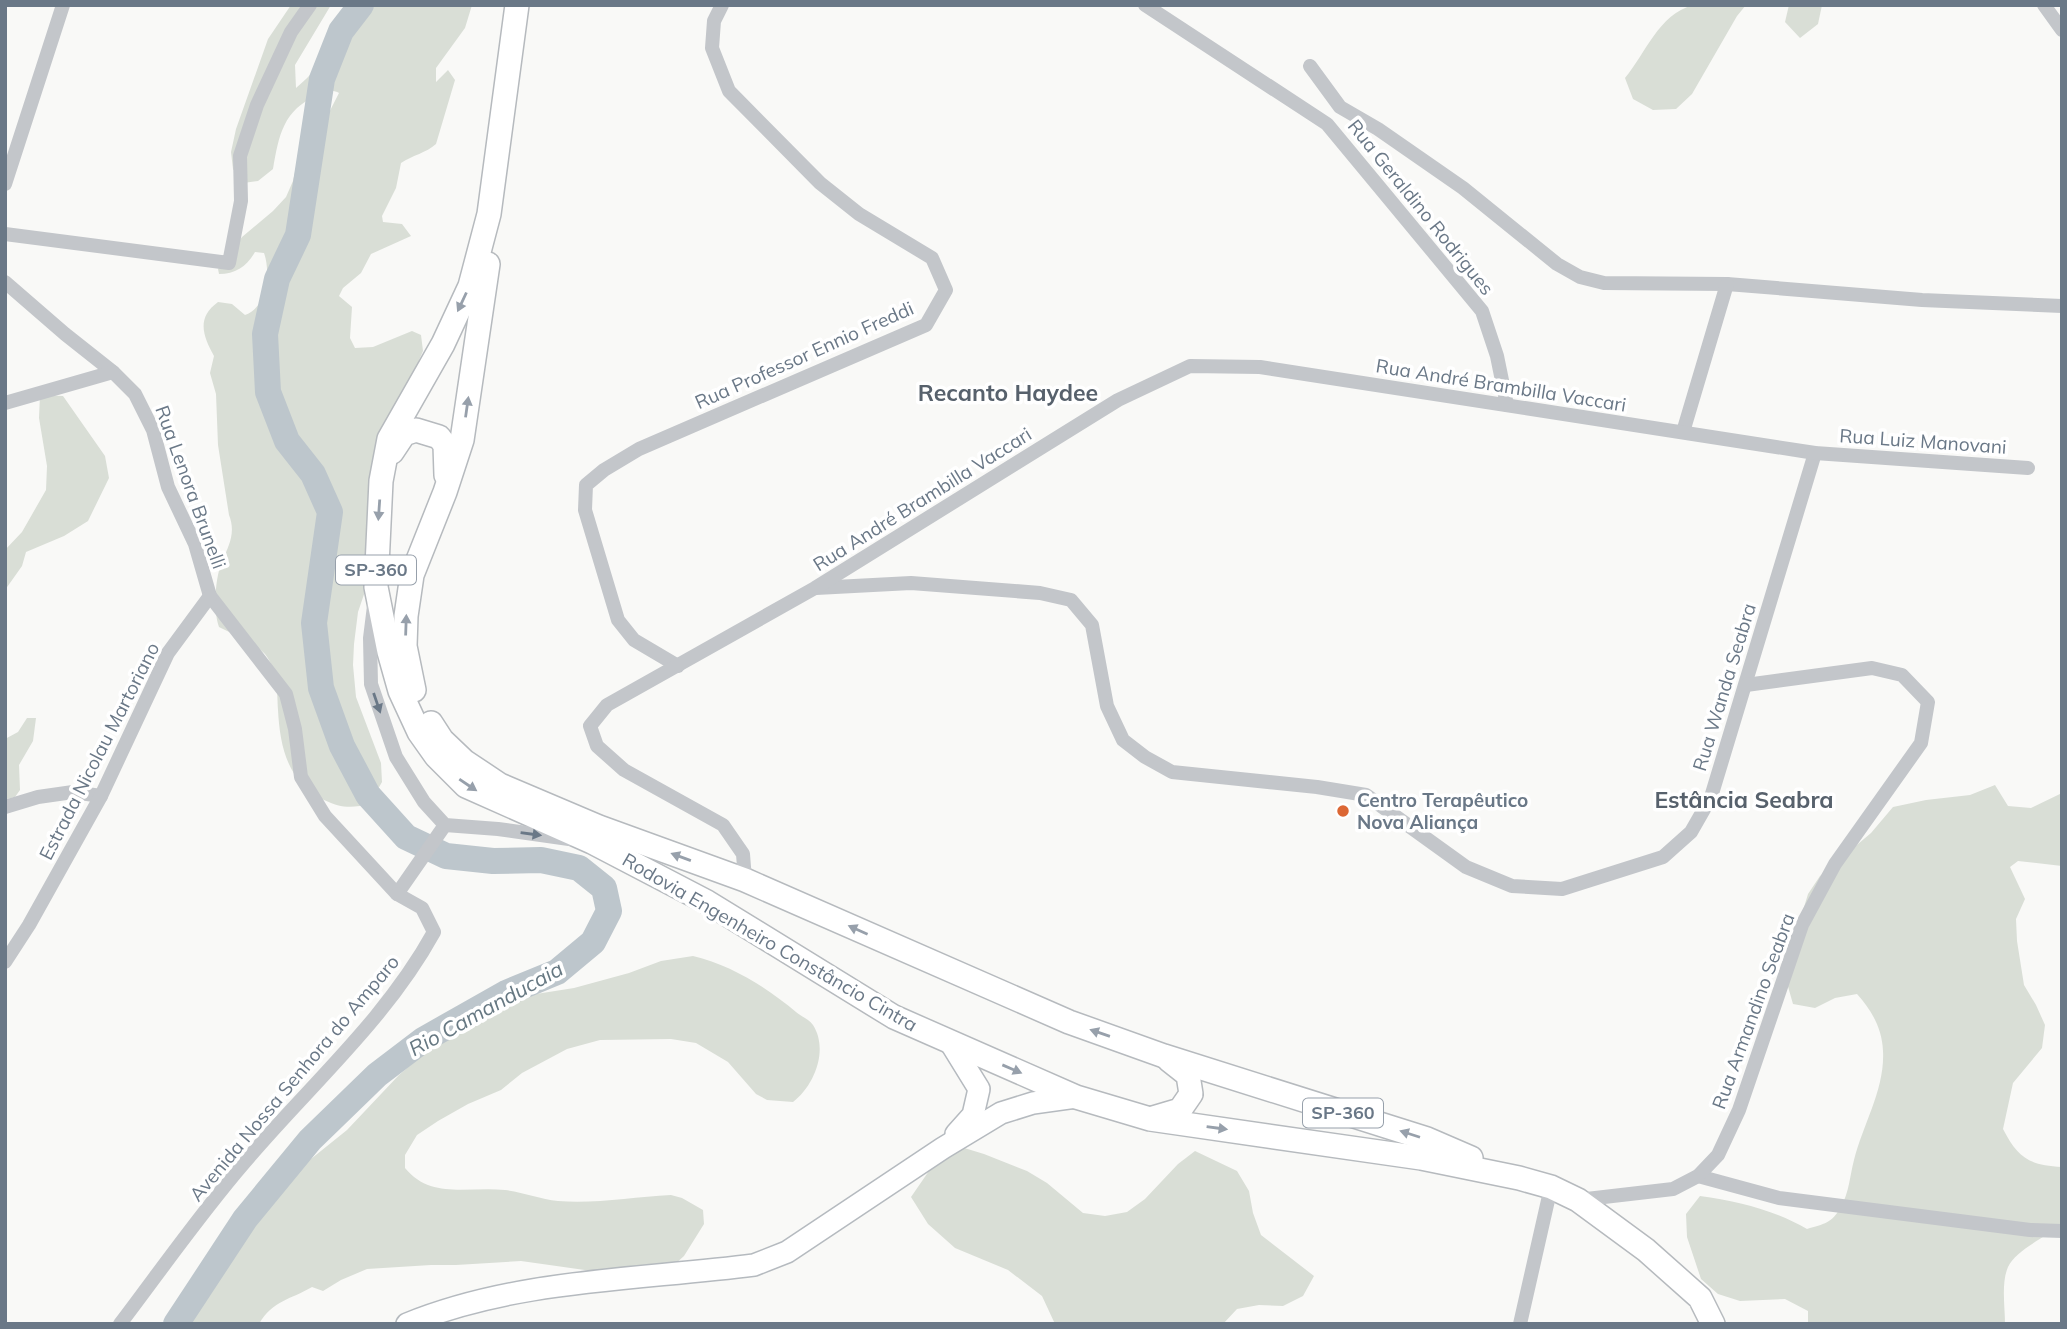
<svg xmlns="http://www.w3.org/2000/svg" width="2067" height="1329" font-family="Mulish,sans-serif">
<rect width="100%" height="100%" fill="#f9f9f7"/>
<g fill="#d9ded6">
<path d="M291,5H331L295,65L296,88C328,62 335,36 359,5H472L465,28L436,68V82L448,70L455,80L436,144C426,153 413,155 401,163L396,188L382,216L383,222L402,224L411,236L371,254L361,273L343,288L339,296L352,307L350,338L355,348L373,347L412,331L421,335L423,351L410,381L374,565L358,612L354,644L353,665L356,697L381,763L382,782L370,803C353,809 341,808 324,800C288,783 280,747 278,710C277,690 278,671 265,654C257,644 230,633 219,627C213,611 215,577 222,562C229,545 236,533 229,515L218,445L216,394L210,373L214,356C203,336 196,318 218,302L232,304L245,315C267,308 271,272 264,253L255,252C247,266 236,274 219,274L218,269L242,237L273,211L286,197L293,181L299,154L315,140L339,93C332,89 325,92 318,95C283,110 279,135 273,169L258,181L243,183L233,169L231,152L236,129L268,39Z"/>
<path d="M1693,5H1746L1737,16L1692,94L1676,109L1653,110L1633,99L1625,78C1646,53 1658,15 1693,5Z"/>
<polygon points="1789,5 1822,5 1818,24 1800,38 1785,22"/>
<polygon points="40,395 63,396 105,456 109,478 88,521 64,536 26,552 22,566 5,590 5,550 22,532 46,490 47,466 39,418"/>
<polygon points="27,718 36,718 33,741 19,765 20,790 15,797 7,799 5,739 18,732"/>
<path d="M1995,785L2008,806L2031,808L2062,793V866L2018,861L2010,867L2025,899L2016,919L2017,941L2024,985L2036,1005L2045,1025L2042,1048L2013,1083L2003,1129C2018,1158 2029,1165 2062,1167V1225C2047,1236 2016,1250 2008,1267C2001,1283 2005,1307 2005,1324H1808V1311L1785,1299L1740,1301L1718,1294L1701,1279L1687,1237L1686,1214L1700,1196C1738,1201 1774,1210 1807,1229C1824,1224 1832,1223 1841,1207C1849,1193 1850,1175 1854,1160C1863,1124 1885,1089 1883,1051C1882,1028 1872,1011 1857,994L1835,998L1815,1008L1793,1004L1787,983L1801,917L1808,894L1820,876L1871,833L1893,807L1926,800L1970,795Z"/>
<path d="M693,956C731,965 766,987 796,1012C802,1017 809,1019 813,1025C829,1050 814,1086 793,1102L767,1100L756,1094L728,1062L696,1043L671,1039L600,1040L567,1049L522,1073L501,1090L468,1104L438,1121L417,1135L405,1155V1168C431,1200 469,1186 505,1190C523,1192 540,1199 558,1201C595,1204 633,1197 671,1195L682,1198L703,1210L704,1224L684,1256L674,1265L606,1273L521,1261L456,1265H431L367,1269L341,1280L323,1291L312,1287C290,1300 273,1300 259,1324H180L210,1264L270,1205L284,1184L296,1171L347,1130L399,1075L449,1032L502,1002L517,997L574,988L629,973L661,961Z"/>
<polygon points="961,1147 984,1154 1027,1171 1047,1183 1083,1213 1105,1216 1127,1212 1145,1199 1178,1164 1195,1151 1237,1171 1249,1191 1253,1213 1261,1235 1314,1276 1303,1296 1283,1306 1259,1305 1237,1309 1223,1324 1055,1324 1042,1296 1008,1270 955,1248 928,1224 911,1197 940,1155"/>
</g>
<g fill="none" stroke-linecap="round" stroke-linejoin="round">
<polyline stroke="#bdc6cc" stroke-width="26" points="176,1324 245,1219 310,1140 377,1075 423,1040 506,993 557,972 593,942 609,911 604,888 579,868 541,860 493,861 446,856 406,837 368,795 342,746 321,688 314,623 330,512 313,474 287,441 268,392 265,334 277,279 298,235 322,79 341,31 361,5"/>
<defs>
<g id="secondary">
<polyline points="950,1042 979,1089 973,1115 956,1134"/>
<path d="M407,1324C517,1279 638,1280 754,1265L787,1252L943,1148L1001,1113L1033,1103L1076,1097"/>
</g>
<g id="primary">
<polyline points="517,5 489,214 470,286 443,344 389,439 381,481 376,587 389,652 400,691 419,732 436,756 466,786 592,842 707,902 894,1017 1076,1097 1150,1119 1421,1158 1519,1178 1551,1187 1578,1200 1646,1250 1700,1298 1713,1324"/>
<polyline points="392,452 404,434 416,430 439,437 445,445 446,475"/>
<polyline points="414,690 405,646 406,616 412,575 445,492 462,440 488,264"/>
<polyline points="431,723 442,740 464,761 500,785 599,827 745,880 1069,1022 1164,1056 1427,1139 1471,1158"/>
<polyline points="1153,1118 1180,1110 1191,1094 1188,1075 1169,1060"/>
</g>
</defs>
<use href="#secondary" stroke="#b5babf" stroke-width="24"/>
<use href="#primary" stroke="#b6babe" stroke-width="26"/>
<g stroke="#c3c6ca" stroke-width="14">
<polyline points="1145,5 1327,124 1482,311 1497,356 1507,405"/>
<polyline points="2044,5 2062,30"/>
<polyline points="1310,66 1340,107 1378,129 1463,188 1557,264 1580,277 1604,283 1727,284 1922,300 2062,306"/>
<polyline points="5,184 63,5"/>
<polyline points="5,234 229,263 241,201 240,156 257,105 291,32 310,5"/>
<polyline points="5,282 65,334 113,372 135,394 153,430 168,487 195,544 210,596 286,694 295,729 301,777 325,816 397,894 445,825"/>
<polyline points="5,403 113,372"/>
<polyline points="1683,432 1727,284"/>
<polyline points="816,588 911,583 1040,593 1071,600 1092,625 1107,706 1123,740 1145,757 1172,772 1317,787 1366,795 1466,867 1512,886 1562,889 1663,857 1691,832 1711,797 1815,453"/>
<polyline points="374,606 370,638 371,684 396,757 424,802 445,825 498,829 569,839"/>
<polyline points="678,666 634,640 618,620 585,510 586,485 604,470 639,449 926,325 946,290 932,258 859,214 820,183 729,91 712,48 714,21 722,5"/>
<polyline points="5,807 38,797 73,792 101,796"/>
<polyline points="745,880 743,854 723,825 624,770 597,746 590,726 607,705 815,588 1118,400 1190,366 1260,367 1815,453 2028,468"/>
<polyline points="5,962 29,925 101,796 168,653 210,596"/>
<polyline points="1698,1176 1779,1198 2030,1230 2062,1231"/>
<polyline points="1578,1200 1673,1189 1698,1176 1718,1155 1739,1110 1802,925 1835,864 1921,743 1928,702 1902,675 1872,668 1746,685"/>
<path d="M120,1324C161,1270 200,1214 244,1163C308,1087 385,1021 434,932L422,908L397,894"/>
<polyline points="1520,1324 1551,1187"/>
</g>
<use href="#secondary" stroke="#fff" stroke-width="21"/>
<use href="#primary" stroke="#fff" stroke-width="23"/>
</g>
<defs><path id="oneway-solid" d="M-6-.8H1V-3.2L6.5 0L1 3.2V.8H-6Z" transform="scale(1.75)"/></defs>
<g fill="#97a0ab">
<use href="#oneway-solid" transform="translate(462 302) rotate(115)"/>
<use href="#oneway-solid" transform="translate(467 407) rotate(-82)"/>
<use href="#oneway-solid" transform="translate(379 510) rotate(94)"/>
<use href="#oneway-solid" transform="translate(406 625) rotate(-88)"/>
<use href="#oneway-solid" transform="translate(468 785) rotate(34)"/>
<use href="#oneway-solid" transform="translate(681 857) rotate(-160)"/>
<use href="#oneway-solid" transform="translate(858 930) rotate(-156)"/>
<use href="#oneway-solid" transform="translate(1100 1033) rotate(-161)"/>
<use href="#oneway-solid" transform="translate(1012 1069) rotate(23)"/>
<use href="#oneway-solid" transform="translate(1217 1128) rotate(8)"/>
<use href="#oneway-solid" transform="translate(1410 1134) rotate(-162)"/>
</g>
<g fill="#6a7887">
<use href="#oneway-solid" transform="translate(377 703) rotate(71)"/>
<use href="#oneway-solid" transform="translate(531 834) rotate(8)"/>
</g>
<circle fill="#dc6734" stroke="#fff" stroke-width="2.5" cx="1343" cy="811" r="7"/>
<g text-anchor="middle" stroke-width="7" stroke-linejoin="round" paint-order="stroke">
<g fill="#fff" stroke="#97a0ab" stroke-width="2">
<rect x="336" y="555.5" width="80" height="29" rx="5"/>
<rect x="1303" y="1098.5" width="80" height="29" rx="5"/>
</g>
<g font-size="18" font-weight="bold" fill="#6a7887">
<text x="376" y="576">SP-360</text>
<text x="1343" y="1119">SP-360</text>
</g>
<g font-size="19" fill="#6a7887" stroke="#fff">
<text transform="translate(1421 207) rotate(51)" y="7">Rua Geraldino Rodrigues</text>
<text transform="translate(804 355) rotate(-24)" y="7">Rua Professor Ennio Freddi</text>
<text transform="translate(1501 385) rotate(9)" y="7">Rua André Brambilla Vaccari</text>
<text transform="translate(1923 441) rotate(4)" y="7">Rua Luiz Manovani</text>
<text transform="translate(191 487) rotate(70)" y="7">Rua Lenora Brunelli</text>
<text transform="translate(922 499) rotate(-32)" y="7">Rua André Brambilla Vaccari</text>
<text transform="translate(1724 687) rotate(-73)" y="7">Rua Wanda Seabra</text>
<text transform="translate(99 751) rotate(-63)" y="7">Estrada Nicolau Martoriano</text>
<text transform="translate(770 942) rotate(30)" y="7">Rodovia Engenheiro Constâncio Cintra</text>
<text transform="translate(1753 1011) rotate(-70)" y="7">Rua Armandino Seabra</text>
<text transform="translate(294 1078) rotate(-50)" y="7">Avenida Nossa Senhora do Amparo</text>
</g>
<g font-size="19" font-weight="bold" fill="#6a7887" stroke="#fff" text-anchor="start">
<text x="1357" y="807">Centro Terapêutico<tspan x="1357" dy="22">Nova Aliança</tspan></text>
</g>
<g font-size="21" font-style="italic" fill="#667882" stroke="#fff">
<text transform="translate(486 1009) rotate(-29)" y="7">Rio Camanducaia</text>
</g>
<g font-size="23" font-weight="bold" fill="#57616c" stroke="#fff">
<text x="1008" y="401">Recanto Haydee</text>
<text x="1744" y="808">Estância Seabra</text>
</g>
</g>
<rect width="2067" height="1329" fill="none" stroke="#6a7887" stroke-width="14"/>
</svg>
